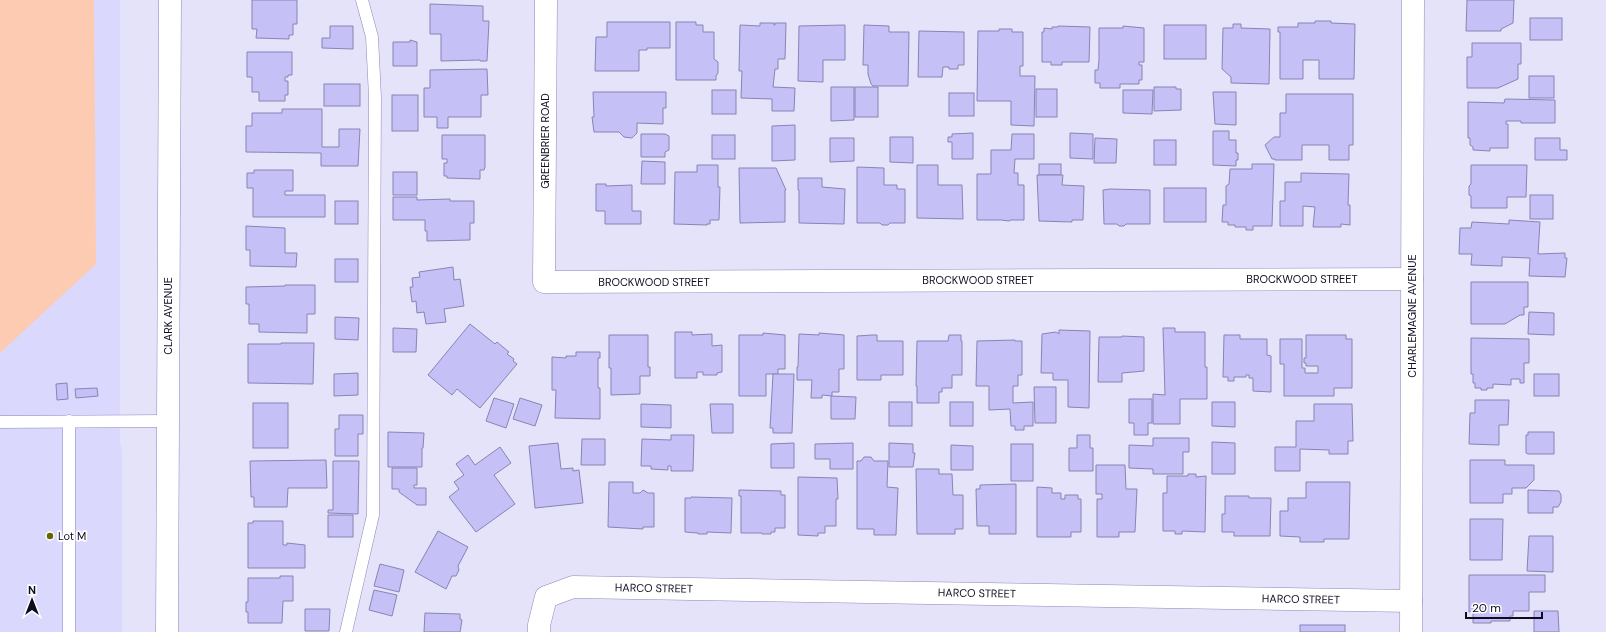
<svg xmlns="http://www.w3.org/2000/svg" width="1606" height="632" font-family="'DM Sans',sans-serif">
<rect width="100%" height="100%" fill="#e4e3f9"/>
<polygon fill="#dad8fd" points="0,0 120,0 120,442 122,452 122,632 0,632"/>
<polygon fill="#fccbb1" points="0,0 94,0 96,264 0,353"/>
<g fill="#c5c0f6" stroke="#8983b6">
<polygon points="252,0 297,0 297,24 293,24 293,35 289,35 289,39 256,38 257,29 252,29"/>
<polygon points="1467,0 1514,0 1513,23 1501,29 1501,31 1466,31"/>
<polygon points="430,4 483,6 483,21 489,21 487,61 480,61 480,60 441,61 441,34 430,34"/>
<rect x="1530" y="18" width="32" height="22"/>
<polygon points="1315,21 1331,21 1331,23 1355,24 1354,79 1319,79 1319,60 1303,60 1303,79 1280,79 1280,32 1278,32 1278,27 1298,27 1298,23 1315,23"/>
<polygon points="607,22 670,22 670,48 647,48 647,50 639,50 639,71 595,71 596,37 607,37"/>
<polygon points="676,22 696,22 696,25 703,25 703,32 714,32 714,59 718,62 718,73 716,76 716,80 676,80"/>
<polygon points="760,23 774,23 774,25 775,25 775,23 786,23 785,59 778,59 778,69 775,69 773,87 795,88 794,111 772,111 772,99 741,98 742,71 739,71 740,25 760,26"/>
<polygon points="1233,24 1241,24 1241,28 1270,29 1269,84 1231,83 1231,77 1222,69 1223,28 1233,28"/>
<polygon points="845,25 845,60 823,60 823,82 798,81 799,26"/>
<polygon points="864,25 889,26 889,32 909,32 908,86 873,86 871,84 868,74 868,65 863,65"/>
<rect x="1164" y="25" width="42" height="34"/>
<polygon points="330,26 353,26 353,49 322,48 322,38 330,38"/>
<polygon points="1058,26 1090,27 1089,62 1062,62 1062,65 1051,65 1051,62 1042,62 1042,32 1044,32 1044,28 1052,29 1052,27 1058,27"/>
<polygon points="1123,26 1144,28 1144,62 1139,62 1139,65 1142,65 1142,80 1139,80 1139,84 1120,84 1120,88 1100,88 1100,83 1095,83 1095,70 1098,70 1099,60 1099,28 1123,28"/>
<polygon points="999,29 1012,29 1012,32 1023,32 1023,66 1020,66 1020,76 1035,76 1034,126 1011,125 1011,101 977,101 978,31 999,31"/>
<polygon points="919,31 964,32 964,65 958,65 958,69 949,69 949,67 943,67 942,77 918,77"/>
<polygon points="410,40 417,42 417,66 393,66 393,42 410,42"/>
<polygon points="1472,43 1521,43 1521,64 1518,64 1518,79 1498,88 1467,88 1467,57 1472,57"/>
<polygon points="247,52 292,52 292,75 288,75 288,77 285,77 285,81 288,81 288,95 285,95 285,101 259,101 259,92 252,92 252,77 247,77"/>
<polygon points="487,69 488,95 481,95 481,117 448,117 448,128 437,128 437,117 424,117 424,88 430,88 430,70"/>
<rect x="1529" y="76" width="25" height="22"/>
<rect x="324" y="84" width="36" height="22"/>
<polygon points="831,87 854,87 854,120 831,121"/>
<rect x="855" y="87" width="23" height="30"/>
<polygon points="1154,87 1176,87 1176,89 1181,89 1181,110 1154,111"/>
<rect x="1036" y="89" width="21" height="28"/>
<rect x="712" y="90" width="24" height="24"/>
<polygon points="1123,90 1153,90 1152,114 1123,113"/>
<polygon points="593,92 666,92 666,108 663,108 663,124 637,123 637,133 632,138 624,137 619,132 594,132 592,117 594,117"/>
<polygon points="1213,92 1236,92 1236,125 1215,124"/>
<rect x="949" y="93" width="25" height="23"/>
<polygon points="1286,94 1353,94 1353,145 1349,145 1349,160 1329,160 1329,145 1302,145 1302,160 1275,160 1275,159 1272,159 1265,145 1274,137 1280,137 1280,113 1286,113"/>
<rect x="392" y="95" width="26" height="36"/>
<polygon points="1505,99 1555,100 1555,123 1521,123 1521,121 1506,121 1506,124 1508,124 1508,148 1490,148 1490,151 1473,150 1473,147 1470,145 1470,138 1468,138 1468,102 1504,103"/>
<polygon points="282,109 322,109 322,147 339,147 339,129 360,129 358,166 321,166 321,153 246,152 246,126 252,126 252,113 282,113"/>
<polygon points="795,125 795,160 772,161 772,126"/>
<polygon points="1213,131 1229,131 1229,140 1236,140 1236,153 1238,153 1238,160 1236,160 1236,166 1213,165"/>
<polygon points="973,133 973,159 952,159 952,142 948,142 948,137 952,137 952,134"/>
<polygon points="1070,133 1093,134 1093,159 1070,158"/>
<polygon points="641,134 665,134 669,136 669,150 665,152 665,157 641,157"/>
<polygon points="1012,134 1034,134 1034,159 1015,159 1014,173 1018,173 1018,185 1024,185 1024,220 1011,220 1009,221 1001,220 977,220 977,174 991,174 991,150 1011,150"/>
<polygon points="442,135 485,135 485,167 484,170 480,170 480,179 447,178 447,176 444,176 444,163 447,163 447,159 442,159"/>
<rect x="712" y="135" width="23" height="24"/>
<polygon points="890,137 913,137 913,163 890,162"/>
<polygon points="830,138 854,138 854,161 830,162"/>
<polygon points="1095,138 1117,139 1116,163 1094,163"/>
<polygon points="1535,138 1560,138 1560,150 1567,150 1567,160 1535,160"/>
<rect x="1154" y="140" width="22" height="25"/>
<polygon points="642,161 665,162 665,184 641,184"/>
<rect x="1039" y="164" width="22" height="11"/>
<polygon points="1252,164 1274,164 1272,226 1253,226 1253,230 1246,230 1246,227 1235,227 1235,225 1228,225 1228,222 1222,222 1223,205 1226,205 1226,186 1229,184 1230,169 1252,169"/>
<polygon points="697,165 718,165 718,187 720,187 719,220 710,220 710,224 707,224 707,225 674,224 675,172 697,172"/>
<polygon points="917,165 938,165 938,185 962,185 963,219 917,218"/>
<polygon points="1471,165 1527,165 1526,197 1507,197 1507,208 1471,208 1471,196 1469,195 1469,186 1471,184"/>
<polygon points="857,167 884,168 884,185 897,185 897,189 905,189 905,223 890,223 888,225 882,225 880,223 857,223"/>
<polygon points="739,168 776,168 786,190 785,190 785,222 740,223"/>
<polygon points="254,170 293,170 293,191 285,191 285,195 325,195 325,217 253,217 253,188 247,188 247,173 254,173"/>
<rect x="393" y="172" width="24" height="23"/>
<polygon points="1301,173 1349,174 1348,205 1350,205 1350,225 1341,224 1341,227 1313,227 1315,207 1303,206 1303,226 1280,226 1280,201 1285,201 1285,182 1301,182"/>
<polygon points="1037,175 1063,175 1062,185 1084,186 1083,220 1072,220 1072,222 1039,221"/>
<polygon points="798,178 822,178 822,187 845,189 844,224 799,223 799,190 798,190"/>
<polygon points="596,184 606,184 606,186 632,185 632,211 641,211 641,224 605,224 605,211 596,211"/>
<rect x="1164" y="188" width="42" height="34"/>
<polygon points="1110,189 1150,190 1150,224 1126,224 1124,226 1119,226 1117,224 1104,224 1103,190"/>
<rect x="1530" y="195" width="23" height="24"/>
<polygon points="393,197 417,197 417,200 450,199 450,201 474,201 474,223 470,223 470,240 427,241 427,231 425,231 425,220 393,220"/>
<rect x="335" y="201" width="23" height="23"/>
<polygon points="1509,220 1540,222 1538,254 1565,253 1565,258 1567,258 1565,277 1529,276 1530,258 1502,257 1502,266 1471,265 1472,254 1459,254 1460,228 1471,228 1472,222 1509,224"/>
<polygon points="246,226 285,228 285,253 297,253 296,267 250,266 250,250 246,250"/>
<rect x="335" y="259" width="23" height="23"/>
<polygon points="453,267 454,280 460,279 464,306 444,309 446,322 426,324 424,312 417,313 416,301 412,302 410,287 413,287 412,278 420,277 419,272"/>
<polygon points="1471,282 1528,282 1528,307 1524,307 1524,315 1520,315 1505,324 1471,324"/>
<polygon points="285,285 315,285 315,314 307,314 307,333 259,332 259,324 249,324 249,304 246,304 246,287 285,286"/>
<polygon points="1529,312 1554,313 1554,335 1528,334"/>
<polygon points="335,317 359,318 358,340 335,339"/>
<polygon points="470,324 495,344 497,342 509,352 507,354 514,359 513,361 517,364 480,408 457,389 452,395 428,375"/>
<polygon points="393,328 417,329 416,352 393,352"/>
<polygon points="1163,328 1175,328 1175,332 1205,332 1205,367 1207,367 1207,399 1180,399 1180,424 1153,424 1153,394 1165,395"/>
<polygon points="1059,330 1090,331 1089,408 1068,407 1068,380 1053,380 1053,373 1041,373 1042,334 1056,332 1059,334"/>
<polygon points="675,332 692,332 692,335 712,334 712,346 722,345 722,372 717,373 717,375 703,375 703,372 697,372 697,378 675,378"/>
<polygon points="763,333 785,335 785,369 778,369 778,374 766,374 766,396 739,396 739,335 763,335"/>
<polygon points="819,333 844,335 844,369 839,369 839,392 832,392 832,396 822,395 822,398 811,398 812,380 797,380 797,367 798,367 799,334 819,335"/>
<polygon points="609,335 648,335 648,367 650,367 650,376 640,376 640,394 611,395 611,368 609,368"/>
<polygon points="872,335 877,335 877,341 903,341 903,375 881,375 881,380 857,380 857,336"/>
<polygon points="949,335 961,335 961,341 962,341 962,375 952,375 952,388 942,388 942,392 939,392 939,403 917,403 917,386 916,386 917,341 948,341"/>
<polygon points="1224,335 1240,335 1240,339 1267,339 1267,355 1271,356 1271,392 1253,391 1253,378 1249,378 1249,375 1246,375 1246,377 1234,377 1234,381 1228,381 1228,377 1223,377"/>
<polygon points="1306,335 1346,335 1346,339 1352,339 1352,388 1334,388 1334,396 1284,396 1284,364 1280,364 1280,339 1302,339 1302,368 1305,368 1305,373 1318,373 1318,366 1306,366 1306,363 1304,363 1304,358 1306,358"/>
<polygon points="1122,336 1144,337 1144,371 1122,373 1122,382 1098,382 1099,337 1122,337"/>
<polygon points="1471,338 1529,339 1529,363 1524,363 1524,383 1520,383 1520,379 1511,379 1511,385 1493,384 1493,388 1487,388 1487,390 1481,390 1481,388 1475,388 1475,383 1473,383 1473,374 1471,374"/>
<polygon points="1015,340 1015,341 1022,341 1022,375 1018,375 1018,386 1013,386 1013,403 1033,402 1033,426 1024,426 1024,430 1015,430 1015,426 1011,426 1010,409 989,410 989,386 976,386 977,341"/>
<polygon points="281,343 314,343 313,384 248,383 248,344 281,344"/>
<polygon points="576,352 600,352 600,358 598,358 598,388 600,388 600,419 555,418 556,390 552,390 552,357 566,358 566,356 576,356"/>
<polygon points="358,373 358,395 334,396 334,374"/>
<polygon points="773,374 794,374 792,433 773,433 773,428 770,428"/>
<rect x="1534" y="374" width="25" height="22"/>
<polygon points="67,383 68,399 57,400 56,384"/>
<polygon points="1034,387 1056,387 1056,423 1035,423"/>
<polygon points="97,388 98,396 76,398 75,389"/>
<polygon points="831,396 856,397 855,419 831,419"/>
<polygon points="494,398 514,404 506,428 486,421"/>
<polygon points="520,398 542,405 535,426 513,419"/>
<polygon points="1129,399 1152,399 1152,423 1148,423 1148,435 1134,435 1134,423 1129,423"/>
<polygon points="1475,400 1509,400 1508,425 1499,425 1499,445 1469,444 1470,413 1475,413"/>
<rect x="889" y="402" width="23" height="24"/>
<rect x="950" y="402" width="23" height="24"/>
<polygon points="1212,402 1235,402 1235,427 1212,426"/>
<rect x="253" y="403" width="35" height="45"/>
<polygon points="641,404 671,405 671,428 641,427"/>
<polygon points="710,404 733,404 733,433 712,433"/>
<polygon points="1314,404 1352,404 1353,441 1348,441 1348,454 1329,454 1329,450 1300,449 1300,471 1275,471 1275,447 1296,447 1296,421 1314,421"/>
<polygon points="339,415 363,415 363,434 358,434 358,456 335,456 335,429 339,429"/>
<polygon points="388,432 424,433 423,448 422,448 422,467 388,467"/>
<polygon points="1528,432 1554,432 1554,454 1528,454 1526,453 1526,435 1528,435"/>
<polygon points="671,435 694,435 693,471 671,471 671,466 668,466 668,470 651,469 651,466 641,466 642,439 671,440"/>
<polygon points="1077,435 1090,435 1090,448 1093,448 1093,471 1069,471 1069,448 1077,448"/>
<polygon points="1153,438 1189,438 1189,452 1183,452 1183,474 1153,474 1153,469 1129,468 1129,445 1153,446"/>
<polygon points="582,439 605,439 605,465 581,465"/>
<polygon points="1212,442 1235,443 1235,474 1212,474"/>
<polygon points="558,443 561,469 573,468 573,471 579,470 583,503 535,508 529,446"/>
<polygon points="794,443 794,468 771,468 771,444"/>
<polygon points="853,443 853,469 830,469 830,459 815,459 815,444"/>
<polygon points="889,443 913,444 913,453 915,453 913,467 889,467"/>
<rect x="1011" y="444" width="22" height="37"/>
<polygon points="951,445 973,446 973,470 951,470"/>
<polygon points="500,447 511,463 494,475 515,504 476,532 449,497 459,489 454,482 464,475 456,464 468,455 475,465"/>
<polygon points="864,457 871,457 874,461 888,461 887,487 898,488 896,535 874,535 874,529 857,529 857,461 861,461"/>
<polygon points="326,460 327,488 288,488 287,507 254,507 254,497 251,497 250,461"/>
<polygon points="1470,460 1505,460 1505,465 1534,465 1534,480 1526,488 1512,488 1512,494 1503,494 1503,503 1470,503"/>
<polygon points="333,461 359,461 358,514 328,513 328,510 333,510"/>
<polygon points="1096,465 1125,465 1126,489 1137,489 1135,532 1119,532 1119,537 1097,537 1097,499 1102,499 1102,494 1096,494"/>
<polygon points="392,468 417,468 417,485 414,485 414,488 426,488 426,505 417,505 399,492 399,489 392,489"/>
<polygon points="916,469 939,469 939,474 952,474 953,495 963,495 963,529 955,529 955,534 917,534"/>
<polygon points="1188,474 1196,474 1196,477 1206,476 1205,532 1182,531 1182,534 1175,534 1175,531 1163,531 1163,493 1167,493 1167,476 1188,476"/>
<polygon points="798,477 837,478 838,499 836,499 836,526 825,526 825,533 818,533 818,536 798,535"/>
<polygon points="609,482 633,482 633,493 640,493 643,490 648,493 654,493 654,527 643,527 643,529 608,527"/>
<polygon points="1306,482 1350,482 1349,539 1324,539 1324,542 1300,542 1300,537 1280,536 1280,511 1288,511 1288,498 1306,498"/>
<polygon points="1016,484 1016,534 989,534 989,526 977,526 976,489 980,489 980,485"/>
<polygon points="1037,487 1052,488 1052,493 1061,493 1061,499 1065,499 1065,495 1078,495 1078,499 1081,499 1081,532 1071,532 1071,537 1037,537"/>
<polygon points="739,490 781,491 781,495 785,495 785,528 775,528 775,532 771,532 771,534 762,534 762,533 741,533 741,496 739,496"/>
<polygon points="1528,490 1559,491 1561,495 1561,502 1558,507 1553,507 1553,513 1528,513"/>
<polygon points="1225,496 1249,496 1249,498 1271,498 1270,536 1234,536 1234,532 1222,532 1222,514 1225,514"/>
<polygon points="691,497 732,498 731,533 707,532 707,534 698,534 698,533 685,532 685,498 691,498"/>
<rect x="328" y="515" width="25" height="22"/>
<polygon points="1470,519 1503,519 1502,560 1470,560"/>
<polygon points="253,521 283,521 283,545 287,545 287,543 305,545 305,568 248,568 248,523 253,523"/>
<polygon points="438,531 468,547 458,566 459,570 456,576 452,576 446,589 415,572"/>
<polygon points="1529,536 1553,536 1553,572 1527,571"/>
<polygon points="380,564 404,570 399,592 374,586"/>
<polygon points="1469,575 1545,575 1545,592 1529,592 1529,611 1513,611 1513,616 1510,616 1510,621 1491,621 1491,623 1473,623 1473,612 1469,612"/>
<polygon points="280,576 293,576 293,601 283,601 282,623 248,623 248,612 246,612 246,602 248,602 248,578 280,578"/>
<polygon points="374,590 397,595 392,616 369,610"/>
<polygon points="305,609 330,609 329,631 305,631"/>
<polygon points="1534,611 1558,611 1559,632 1534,632"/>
<polygon points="425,613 460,614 460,619 462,620 460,632 424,632"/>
<rect x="1300" y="625" width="45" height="7"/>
</g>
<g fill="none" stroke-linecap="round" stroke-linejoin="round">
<defs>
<g id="service">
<polyline points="69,421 69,632"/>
<polyline points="0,422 168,421"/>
<polyline points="346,632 373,515 375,97 372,37 362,0"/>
</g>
<g id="minor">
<polyline points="546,0 544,282 1412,279"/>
<polyline points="539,632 539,625 546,597 573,587 1411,601"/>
<polyline points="1411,632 1413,0"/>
</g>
<polyline id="secondary" points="167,632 170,0"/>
</defs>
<use href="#service" stroke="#8d88bb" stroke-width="13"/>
<use href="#minor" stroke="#8d88bb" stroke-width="23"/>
<use href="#secondary" stroke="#8d88bb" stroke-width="23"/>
<use href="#service" stroke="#fff" stroke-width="12"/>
<use href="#minor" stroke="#fff" stroke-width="22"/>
<use href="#secondary" stroke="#fff" stroke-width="22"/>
</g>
<circle fill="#686600" stroke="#fff" stroke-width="1.5" cx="50" cy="536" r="4"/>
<g text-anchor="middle" stroke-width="3.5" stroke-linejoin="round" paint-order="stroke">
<g font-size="11" fill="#0f0c1f" stroke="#fff">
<text transform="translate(545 141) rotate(-90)" y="4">GREENBRIER ROAD</text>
<text x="1302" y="283">BROCKWOOD STREET</text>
<text x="978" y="284">BROCKWOOD STREET</text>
<text x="654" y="286">BROCKWOOD STREET</text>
<text transform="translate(168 316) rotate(-90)" y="4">CLARK AVENUE</text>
<text transform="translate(1412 316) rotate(-90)" y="4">CHARLEMAGNE AVENUE</text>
<text transform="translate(654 588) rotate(1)" y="4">HARCO STREET</text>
<text transform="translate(977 593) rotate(1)" y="4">HARCO STREET</text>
<text transform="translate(1301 599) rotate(1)" y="4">HARCO STREET</text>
</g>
<g font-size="11" fill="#0f0c1f" stroke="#fff" text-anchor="start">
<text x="58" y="540">Lot M</text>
</g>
</g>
<g transform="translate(32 600)" stroke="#ffffff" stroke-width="3" paint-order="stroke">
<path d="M0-3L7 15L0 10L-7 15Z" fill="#0f0c1f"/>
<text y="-6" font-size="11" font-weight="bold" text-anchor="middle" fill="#0f0c1f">N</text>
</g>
<path d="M1466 612v6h76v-6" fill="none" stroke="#0f0c1f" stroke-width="2"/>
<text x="1472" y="612" font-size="12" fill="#0f0c1f" stroke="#ffffff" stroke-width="3" paint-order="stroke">20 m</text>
</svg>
